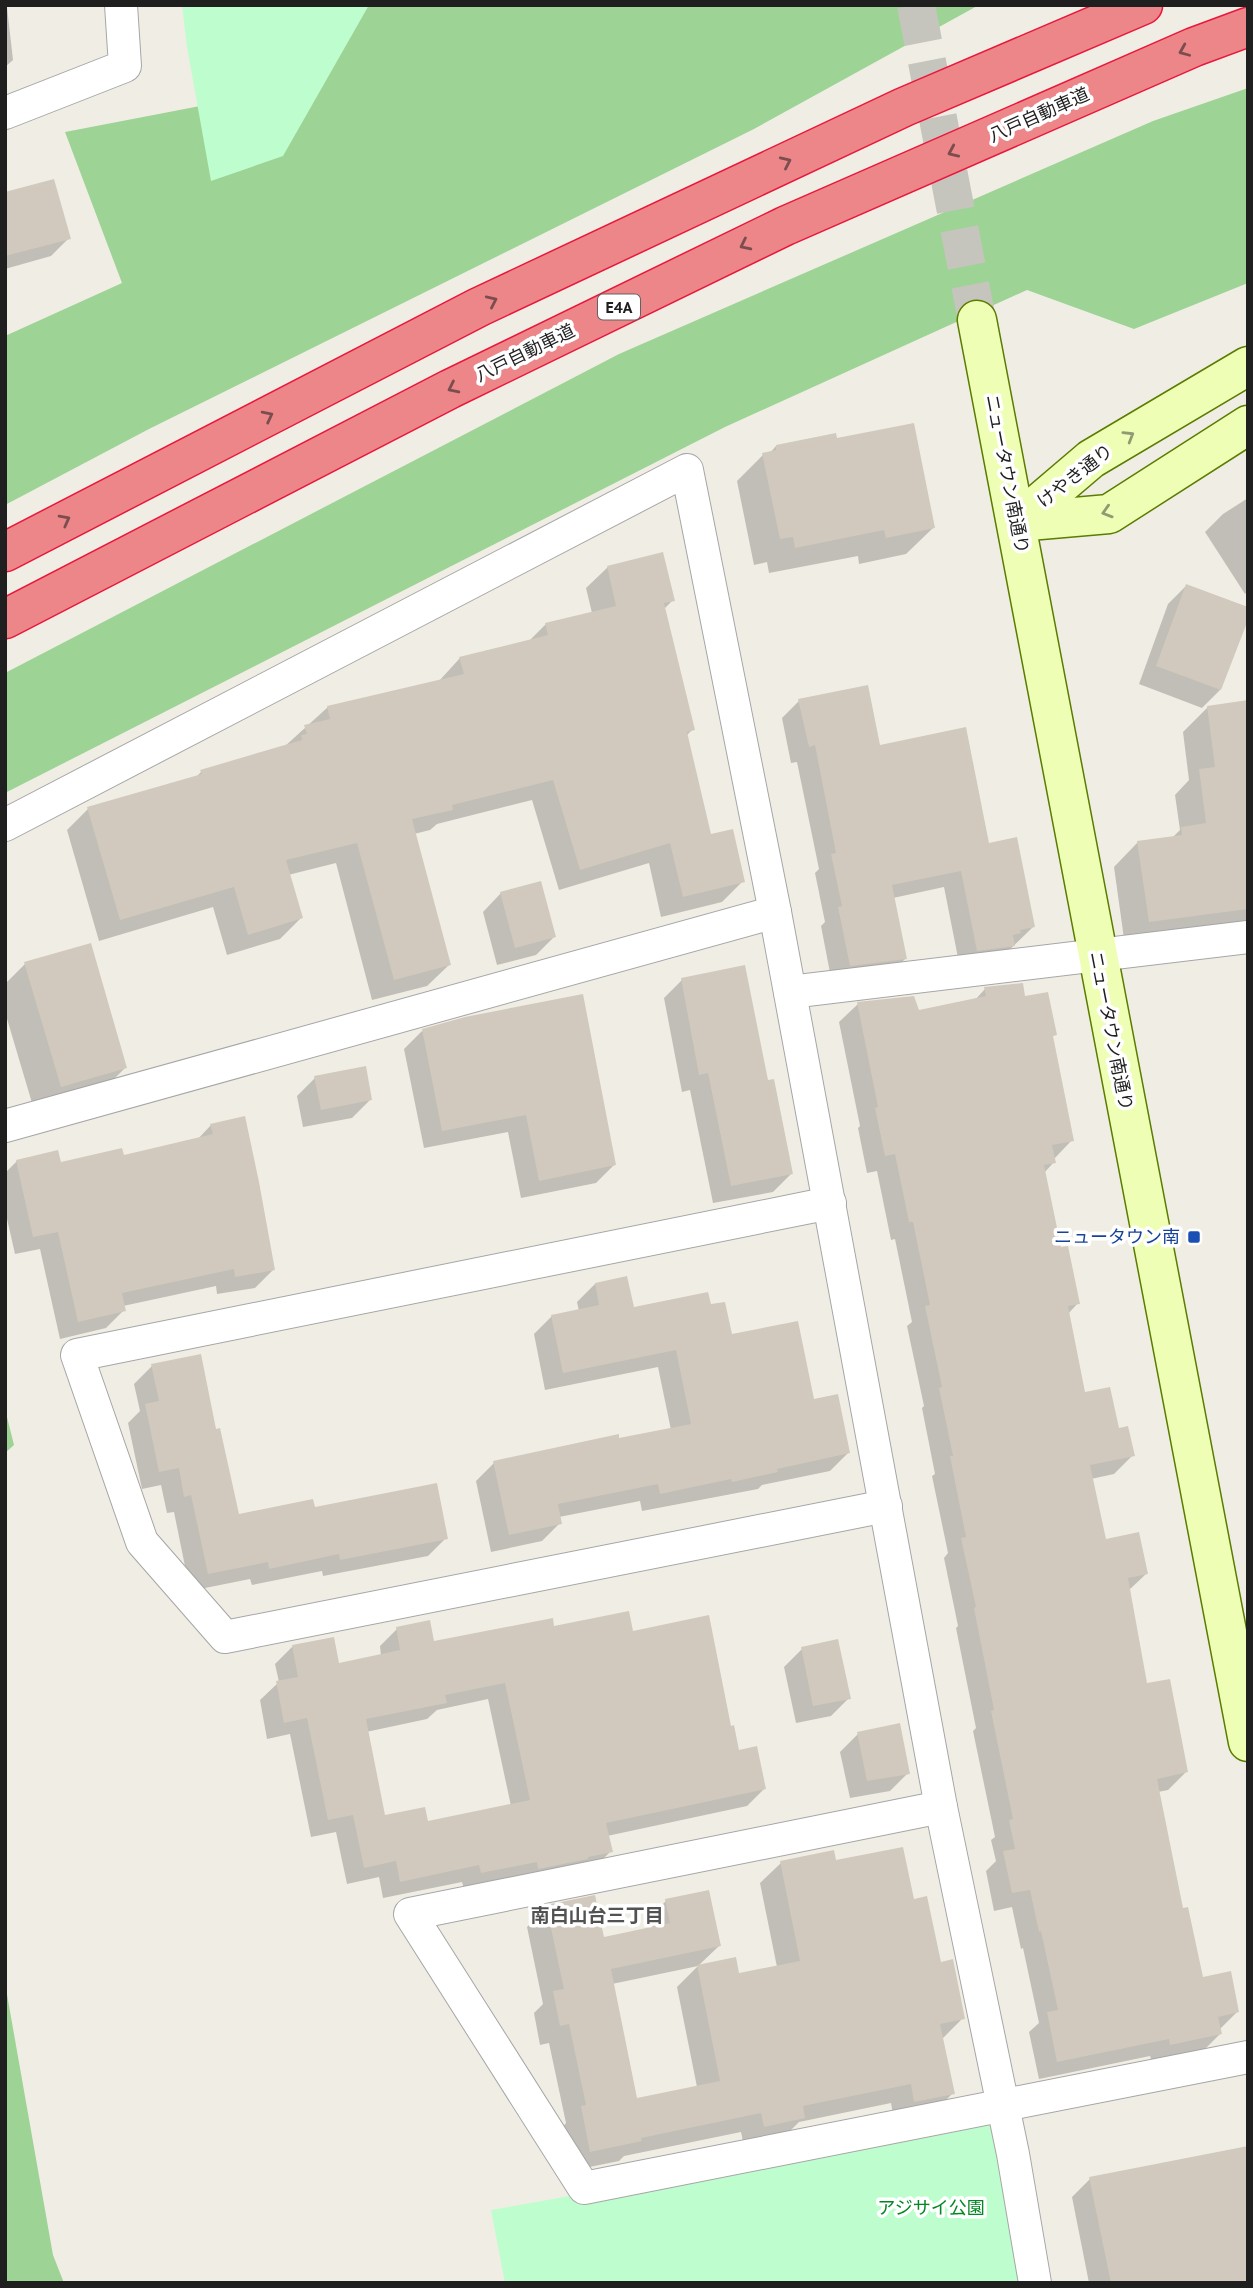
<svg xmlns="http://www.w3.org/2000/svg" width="1253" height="2288" font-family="'PT Sans','Noto Sans JP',sans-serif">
<rect width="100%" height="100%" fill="#f0eee4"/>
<g fill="#9ed396">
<polygon points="335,5 979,5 754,129 149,429 5,505 5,336 122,283 65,132 294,88"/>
<polygon points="1248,88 1248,283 1134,329 1027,290 725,427 5,793 5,673 619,354 1153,121"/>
<polygon points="5,1409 14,1445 5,1453"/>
<polygon points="5,1983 53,2255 64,2283 5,2283"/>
</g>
<g fill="#befdce">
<polygon points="182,5 369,5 283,156 211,181 187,47"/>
<polygon points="993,2121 1025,2283 505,2283 491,2210"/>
</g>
<g fill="#0003" fill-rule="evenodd">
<polygon points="5,5 44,5 7,7 13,60 5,67"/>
<polygon points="5,205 69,238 51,256 5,269"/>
<polygon points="836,440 933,528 906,554 859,564 858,556 769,573 767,562 754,565 737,481 763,455 769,454 776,446"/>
<polygon points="1248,498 1248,591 1245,594 1205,532 1223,514"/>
<polygon points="608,567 673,600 664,609 693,729 686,736 710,836 743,881 722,902 661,917 649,863 559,890 532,800 437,824 430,830 414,834 449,965 427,986 372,1000 336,863 288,875 301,918 280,939 227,955 213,907 99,941 67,830 88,809 195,778 201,772 284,747 328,707 439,681 460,658 528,642 546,624 592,613 586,588"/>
<polygon points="1186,586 1220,690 1202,708 1139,684 1168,604"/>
<polygon points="799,701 878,747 988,845 1033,927 996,963 960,968 944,887 893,898 905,959 888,976 832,983 821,926 825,922 815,873 819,869 797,762 791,763 782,718"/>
<polygon points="1248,702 1248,928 1125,946 1114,867 1138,842 1172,838 1180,830 1175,795 1189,780 1183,732 1208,707"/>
<polygon points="501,893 554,937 536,955 497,965 483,912"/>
<polygon points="25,964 126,1067 99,1094 35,1113 5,1012 5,984"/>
<polygon points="682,980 767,1082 791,1174 773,1192 713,1203 690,1090 682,1092 664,998"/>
<polygon points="985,989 1024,999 1055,1034 1051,1038 1072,1140 1054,1159 1054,1162 1044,1173 1060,1249 1078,1303 1068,1314 1084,1394 1117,1430 1133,1455 1114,1474 1091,1479 1104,1541 1146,1574 1128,1591 1146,1685 1187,1771 1168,1790 1158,1792 1181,1910 1202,1979 1237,2012 1219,2030 1220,2034 1202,2052 1152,2062 1150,2056 1039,2079 1029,2032 1039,2023 1023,1948 1021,1949 1012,1907 994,1911 986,1871 996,1861 991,1840 995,1837 973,1731 976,1728 956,1628 958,1626 944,1558 948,1553 932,1476 935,1474 922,1408 924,1406 907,1326 912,1322 895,1239 891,1240 877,1171 867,1173 858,1128 860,1126 839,1022 858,1004 917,1012 974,1001"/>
<polygon points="422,1031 614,1165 596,1183 521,1198 508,1132 424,1148 404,1049"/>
<polygon points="315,1078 370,1100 352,1118 303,1127 297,1096"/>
<polygon points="211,1125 273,1270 255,1288 217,1294 216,1286 123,1306 124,1310 106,1328 60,1339 40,1249 15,1254 5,1210 5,1173 17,1161 60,1165 122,1157 197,1140"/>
<polygon points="595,1284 632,1309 710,1306 731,1337 812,1401 848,1453 830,1471 762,1485 758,1489 642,1511 640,1501 559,1517 560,1523 542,1541 491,1552 476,1481 494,1463 671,1430 658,1367 545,1390 534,1334 552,1316 579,1311 577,1302"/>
<polygon points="152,1366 215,1431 238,1516 314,1509 446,1538 428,1556 323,1576 322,1571 252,1585 250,1579 190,1591 174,1512 167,1513 161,1485 142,1489 128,1423 140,1411 134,1384"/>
<path d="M553,1628L632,1633L730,1728L738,1752L765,1788L747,1806L607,1836L611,1851L593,1869L464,1889L462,1882L383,1898L379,1877L347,1884L336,1832L311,1837L290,1734L267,1739L260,1700L279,1682L275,1664L292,1647L338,1665L381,1656L380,1646L397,1629L433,1643ZM488,1699L511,1806L426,1823L384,1817L366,1732L427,1719L437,1710Z"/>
<polygon points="802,1649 849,1698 831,1716 796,1723 784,1667"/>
<polygon points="858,1734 908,1773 890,1791 850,1798 840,1752"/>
<path d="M835,1862L912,1901L963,2018L942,2039L953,2093L932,2114L894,2121L891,2103L799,2122L783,2138L744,2146L741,2132L624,2156L619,2161L570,2171L562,2128L566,2123L549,2043L540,2045L534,2013L543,2004L527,1927L547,1907L602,1939L647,1930L646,1921L666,1901L719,1946L698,1966L738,1975L777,1967L760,1883L781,1863ZM698,1966L677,1987L697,2087L636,2100L612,1984Z"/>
<polygon points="1090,2179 1248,2283 1089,2283 1072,2197"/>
</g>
<g fill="#d1c9bd" fill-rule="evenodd">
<polygon points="54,179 71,239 5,256 5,192"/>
<polygon points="914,423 935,528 886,538 884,530 795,548 793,537 780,539 762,453 776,450 776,445 836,433 837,438"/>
<polygon points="663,552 675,601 664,603 695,730 687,732 711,834 733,829 745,882 683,897 670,843 580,870 553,780 452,805 453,810 412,819 451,965 394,980 357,843 286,860 303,918 248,935 234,887 120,920 87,807 202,774 200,770 302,740 301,735 307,734 304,725 330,719 327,706 464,674 459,657 548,635 545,623 616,606 607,566"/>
<polygon points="1186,584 1248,607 1248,620 1221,690 1156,666"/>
<polygon points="868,685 880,745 966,727 989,843 1017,837 1035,927 1020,930 1021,933 1013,935 1015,946 977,951 961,871 892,885 907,959 850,966 838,907 842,906 831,854 836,853 815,745 809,747 798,699"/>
<polygon points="1248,700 1248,909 1149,922 1137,841 1182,835 1181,827 1206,823 1199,769 1215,767 1207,706"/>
<polygon points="541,881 556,937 515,948 500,892"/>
<polygon points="91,943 127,1068 61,1087 24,962"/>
<polygon points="745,965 768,1080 774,1079 793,1174 731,1186 708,1073 699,1075 681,978"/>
<polygon points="1023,983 1025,996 1048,992 1057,1035 1053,1036 1074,1141 1052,1145 1056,1163 1044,1165 1061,1247 1068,1246 1080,1304 1068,1306 1085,1392 1110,1387 1119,1428 1128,1426 1135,1456 1090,1465 1106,1539 1139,1532 1148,1574 1128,1578 1147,1683 1170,1679 1188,1772 1157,1779 1183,1908 1188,1907 1203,1977 1231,1971 1239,2012 1218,2017 1222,2034 1170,2045 1169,2039 1057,2062 1047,2012 1058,2010 1041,1931 1039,1932 1030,1890 1012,1893 1003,1851 1015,1849 1009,1820 1013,1819 991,1711 994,1710 974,1608 976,1607 961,1538 966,1537 950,1456 953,1456 939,1388 942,1387 925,1306 930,1305 913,1222 909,1222 895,1154 885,1156 875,1108 878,1107 857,1002 914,996 919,1010 986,996 984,987"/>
<polygon points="583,994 616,1165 539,1181 526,1115 442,1131 422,1029 465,1017"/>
<polygon points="366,1066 372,1100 321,1110 314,1076"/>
<polygon points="245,1116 259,1182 275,1270 235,1277 234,1269 122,1293 126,1311 78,1322 58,1232 33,1237 16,1160 58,1150 61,1162 122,1148 124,1155 213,1134 210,1124"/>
<polygon points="627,1276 634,1307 708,1292 711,1304 725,1302 732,1334 798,1321 814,1399 838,1394 850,1453 777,1469 778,1472 732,1482 731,1479 660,1494 658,1484 558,1504 562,1524 509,1535 493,1461 619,1434 619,1438 691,1424 676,1350 563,1373 551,1315 599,1305 595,1283"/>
<polygon points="201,1354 216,1429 220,1428 239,1514 313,1499 315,1507 437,1483 448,1539 340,1560 339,1554 269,1569 268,1562 208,1574 191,1495 184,1497 179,1468 159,1472 145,1404 159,1401 151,1364"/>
<path d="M629,1611L633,1631L709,1615L731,1726L734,1725L739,1750L757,1746L766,1789L606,1823L613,1852L588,1857V1859L538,1869L537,1862L481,1873L479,1865L400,1882L396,1861L364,1868L353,1815L328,1820L307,1718L284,1723L276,1681L298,1677L292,1645L334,1637L339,1663L400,1650L396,1627L430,1620L434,1641L553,1618L554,1626ZM505,1683L530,1800L428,1821L425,1807L385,1815L366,1719L447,1703L445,1695Z"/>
<polygon points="838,1639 851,1699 813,1706 801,1647"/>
<polygon points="900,1723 910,1774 867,1781 857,1732"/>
<polygon points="903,1847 914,1899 927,1896 941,1962 953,1959 965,2019 940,2024 955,2094 914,2102 911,2084 803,2106 805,2118 764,2127 761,2113 641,2138 642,2141 590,2152 581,2106 586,2105 569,2024 560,2026 553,1991 564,1989 546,1905 595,1895 604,1937 670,1923 665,1899 709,1890 721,1946 611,1969 637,2098 720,2081 697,1965 736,1957 739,1973 800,1961 780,1861 834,1850 836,1860"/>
<polygon points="1248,2146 1248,2283 1111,2283 1089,2177"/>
</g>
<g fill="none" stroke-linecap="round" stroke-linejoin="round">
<polyline stroke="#c6c5bd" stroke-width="38" stroke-dasharray="38 19" stroke-linecap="butt" points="916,5 977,320"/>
<defs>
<g id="street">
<polyline points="5,113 125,66 121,5"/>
<polyline points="5,825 687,470 775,912 941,1807 1013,2154 1035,2283"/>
<polyline points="790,992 1248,937"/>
<polyline points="5,1126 775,912"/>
<polyline points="830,1203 77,1355 142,1542 225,1637 886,1506"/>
<polyline points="941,1807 410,1914 584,2188 1248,2057"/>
</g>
<g id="secondary">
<polyline points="977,320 1248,1742"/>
<polyline points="1017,522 1091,459 1248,366"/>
<polyline points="1017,522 1109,514 1248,425"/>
</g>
<g id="highway">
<polyline points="5,552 479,307 904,107 1143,5"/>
<polyline points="5,619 450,389 785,226 1194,47 1248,27"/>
</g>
</defs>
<use href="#street" stroke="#a6a6a6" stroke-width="34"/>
<use href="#secondary" stroke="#5a7c00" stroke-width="41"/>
<use href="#highway" stroke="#e8183c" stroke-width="41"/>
<use href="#street" stroke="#fff" stroke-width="32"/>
<use href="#secondary" stroke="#eefeb5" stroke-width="38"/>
<use href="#highway" stroke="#ed8688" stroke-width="38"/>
</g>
<defs><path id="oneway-chevron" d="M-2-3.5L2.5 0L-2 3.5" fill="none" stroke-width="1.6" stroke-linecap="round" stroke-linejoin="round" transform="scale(1.75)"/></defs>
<g stroke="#7c4d4e">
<use href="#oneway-chevron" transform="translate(1184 51) rotate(157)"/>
<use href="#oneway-chevron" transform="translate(953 152) rotate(156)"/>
<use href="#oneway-chevron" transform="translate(786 162) rotate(-25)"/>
<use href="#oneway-chevron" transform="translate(745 245) rotate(154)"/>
<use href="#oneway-chevron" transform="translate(492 301) rotate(-25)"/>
<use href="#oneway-chevron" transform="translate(453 388) rotate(154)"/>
<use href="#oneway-chevron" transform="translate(268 416) rotate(-27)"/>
<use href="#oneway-chevron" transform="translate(65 520) rotate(-28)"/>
</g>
<g stroke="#919a72">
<use href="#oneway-chevron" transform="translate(1129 436) rotate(-31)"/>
<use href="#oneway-chevron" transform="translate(1107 512) rotate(163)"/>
</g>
<rect fill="#1a4fb4" stroke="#fff" stroke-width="2.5" x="1187" y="1230" width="14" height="14" rx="3.5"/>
<g text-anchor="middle" stroke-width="7" stroke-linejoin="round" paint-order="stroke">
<rect fill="#fff" stroke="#626262" stroke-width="2" x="598" y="294.5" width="42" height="25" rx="5"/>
<g font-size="16" font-weight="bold" fill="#1f1f1f">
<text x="619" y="313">E4A</text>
</g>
<g font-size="18" fill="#1f1f1f" stroke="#fff">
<text transform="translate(1039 115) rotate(-24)" y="6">八戸自動車道</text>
<text transform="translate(525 353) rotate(-26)" y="6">八戸自動車道</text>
<text transform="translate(1007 474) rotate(79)" y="6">ニュータウン南通り</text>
<text transform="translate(1075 476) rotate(-38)" y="6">けやき通り</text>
<text transform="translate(1111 1031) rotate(79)" y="6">ニュータウン南通り</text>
</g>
<g font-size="18" fill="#164399" stroke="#fff" text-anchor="end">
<text x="1180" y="1243">ニュータウン南</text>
</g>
<g font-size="18" fill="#038724" stroke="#fff">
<text x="931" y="2214">アジサイ公園</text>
</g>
<g font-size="19" font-weight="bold" fill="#525252" stroke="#fff">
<text x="597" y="1922">南白山台三丁目</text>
</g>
</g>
<rect width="1253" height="2288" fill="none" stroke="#1f1f1f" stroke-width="14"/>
</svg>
